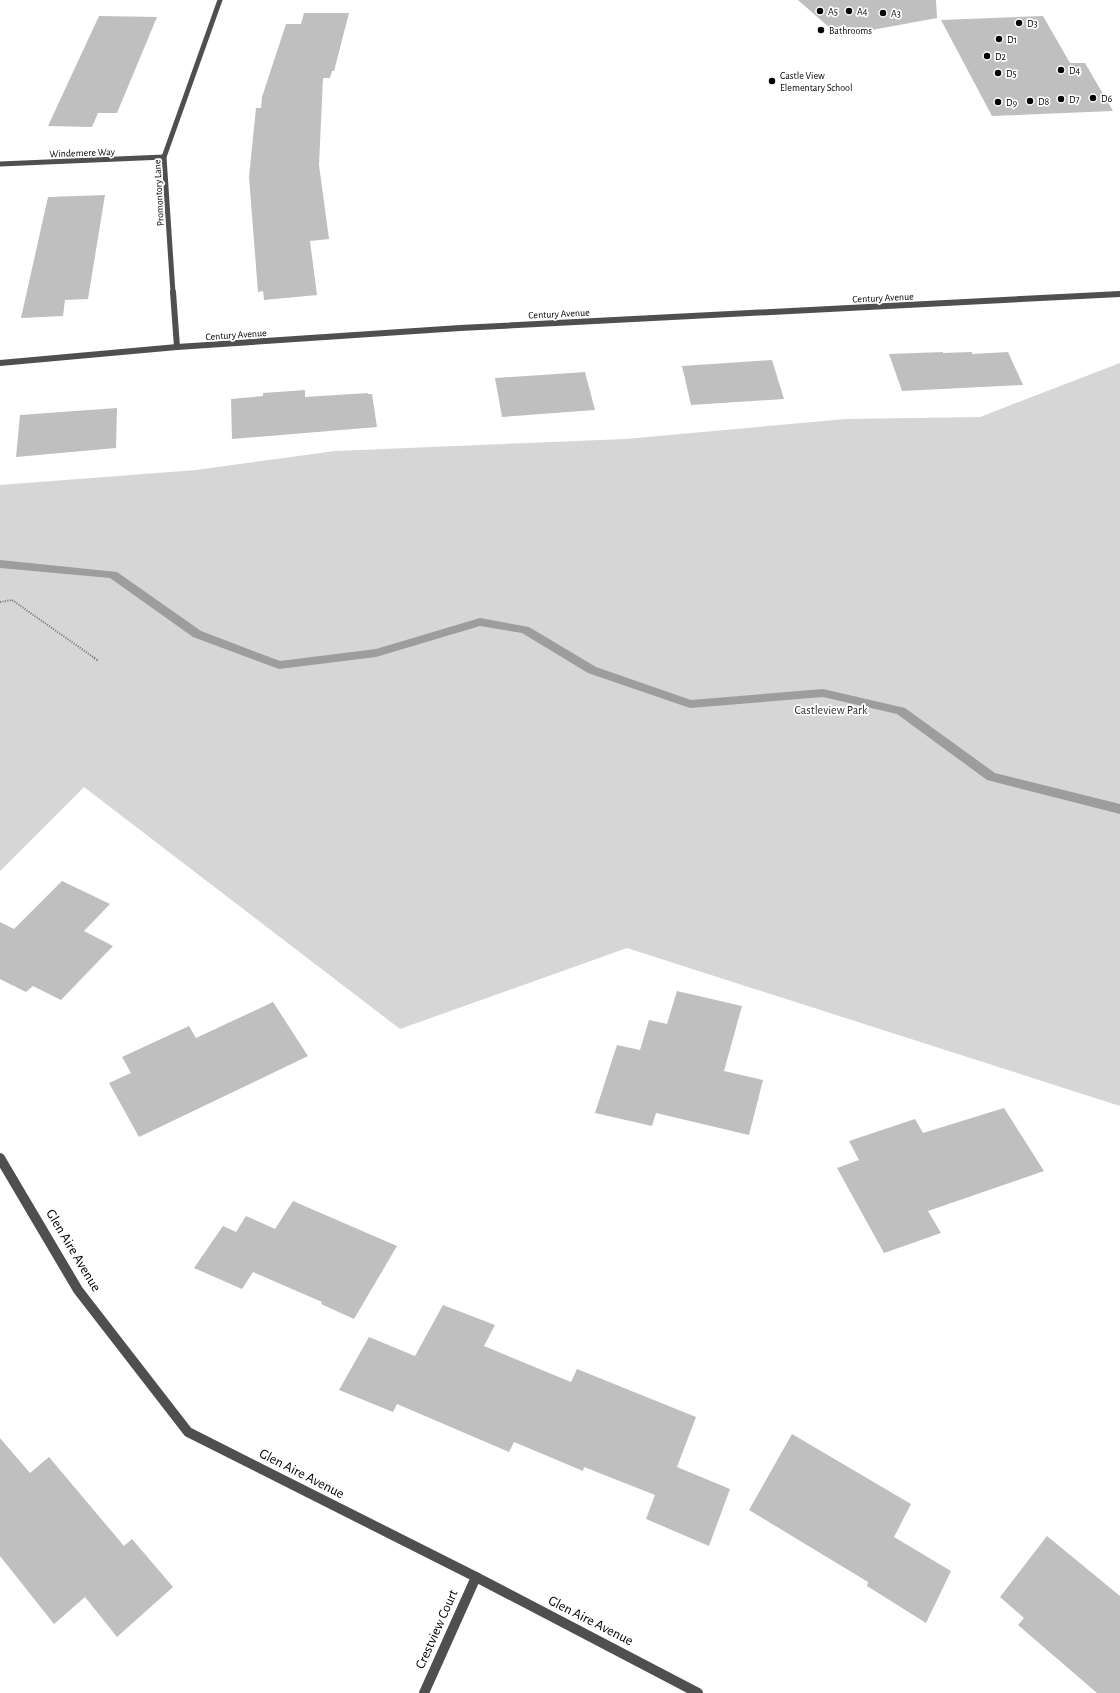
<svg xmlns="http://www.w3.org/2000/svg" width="1120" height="1693" font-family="'Alegreya Sans',sans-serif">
<rect width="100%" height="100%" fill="#fff"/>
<polygon fill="#d6d6d6" points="1120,363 1120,1106 627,948 400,1029 84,787 0,871 0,485 196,470 335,451 625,439 846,419 980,417"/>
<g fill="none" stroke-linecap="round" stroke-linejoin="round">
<polygon fill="#9d9d9d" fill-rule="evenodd" points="0,560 117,572 201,631 280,661 376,649 480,618 529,627 596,667 691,700 823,689 905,708 995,773 1120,804 1120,814 987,780 897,714 823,697 690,708 588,673 522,633 480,626 376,657 279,669 193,637 110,578 0,568"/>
</g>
<g fill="#bfbfbf">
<polygon points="798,0 936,0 937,18 839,36"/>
<polygon points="304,13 349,13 334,71 332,71 330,78 323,78 319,165 329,239 310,241 317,295 264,300 263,291 258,292 249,177 256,108 261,108 262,97 286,24 301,24"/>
<polygon points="99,16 157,17 117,113 98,113 92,127 48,126"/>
<polygon points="1043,16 1070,63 1085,63 1113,111 992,116 941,20"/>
<polygon points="105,195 88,299 65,300 63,316 21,318 48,197"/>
<polygon points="943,352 943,353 972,352 972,354 1008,352 1023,385 902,391 889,354"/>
<polygon points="772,360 784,399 691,405 682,366"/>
<polygon points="585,372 595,410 502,417 495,378"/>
<polygon points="305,390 305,397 368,393 368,394 372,394 377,427 232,439 231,399 263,396 263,393"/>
<polygon points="117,408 116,448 16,457 20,415"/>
<polygon points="62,881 110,904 84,931 113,946 61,1000 33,986 26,992 0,979 0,922 14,929"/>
<polygon points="677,991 742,1006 724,1071 763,1080 749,1135 656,1113 652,1126 595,1113 617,1045 640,1050 649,1020 667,1024"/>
<polygon points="273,1002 308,1056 139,1137 109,1083 131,1073 122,1057 189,1026 196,1038"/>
<polygon points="1004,1108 1044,1171 928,1211 941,1233 884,1253 837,1168 859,1160 849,1141 915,1119 923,1133"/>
<polygon points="293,1201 397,1246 354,1319 321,1304 322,1302 253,1272 242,1289 194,1268 223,1226 236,1232 246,1216 275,1229"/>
<polygon points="443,1305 495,1325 484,1346 571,1382 577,1369 696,1417 677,1467 730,1489 709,1546 646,1519 655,1495 584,1467 583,1471 514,1442 509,1452 397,1404 393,1412 339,1390 369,1337 415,1356"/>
<polygon points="792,1434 911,1504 894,1537 951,1571 926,1623 867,1586 868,1582 749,1510"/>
<polygon points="0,1438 30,1473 49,1457 124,1546 132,1539 173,1587 117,1637 85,1597 54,1624 0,1556"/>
<polygon points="1047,1536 1120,1596 1120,1693 1097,1693 1018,1625 1024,1618 1000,1597"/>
</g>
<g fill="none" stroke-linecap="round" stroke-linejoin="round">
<polyline stroke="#717171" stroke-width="2" stroke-dasharray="1 1.5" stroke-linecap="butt" points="0,602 12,600 96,659"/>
<polyline stroke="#717171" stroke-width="2.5" stroke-dasharray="1 2" stroke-linecap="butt" points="94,658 99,661"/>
<g stroke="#4f4f4f" stroke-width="5">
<polyline points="0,164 164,157"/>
<polyline points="173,293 164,157 220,0"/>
</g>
<g stroke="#4f4f4f" stroke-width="6">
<polyline points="173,292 177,347"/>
<polyline points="0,363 177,347 460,328 1120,294"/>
</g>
<g stroke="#4f4f4f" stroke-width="10">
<polyline points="0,1158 78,1290 188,1432 476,1577 698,1693"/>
<polyline points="424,1693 476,1577"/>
</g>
</g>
<g fill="#000" stroke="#fff" stroke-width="1.5">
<circle cx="820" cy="11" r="4"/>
<circle cx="849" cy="11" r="4"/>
<circle cx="883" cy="13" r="4"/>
<circle cx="1019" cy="23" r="4"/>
<circle cx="821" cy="30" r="4"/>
<circle cx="999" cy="39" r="4"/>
<circle cx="987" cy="56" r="4"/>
<circle cx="1061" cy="70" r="4"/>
<circle cx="998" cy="73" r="4"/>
<circle cx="772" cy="81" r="4"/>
<circle cx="1093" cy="98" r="4"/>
<circle cx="1061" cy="99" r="4"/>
<circle cx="1030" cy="101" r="4"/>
<circle cx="998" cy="102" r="4"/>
</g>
<g text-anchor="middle" stroke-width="3.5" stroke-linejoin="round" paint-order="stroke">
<g font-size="10" fill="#000" stroke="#fff" text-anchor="start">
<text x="828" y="15">A5</text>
<text x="857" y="15">A4</text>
<text x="891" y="17">A3</text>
<text x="1027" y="27">D3</text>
<text x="829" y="34">Bathrooms</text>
<text x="1007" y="43">D1</text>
<text x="995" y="60">D2</text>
<text x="1069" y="74">D4</text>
<text x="1006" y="77">D5</text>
<text x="780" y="79">Castle View<tspan x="780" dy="12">Elementary School</tspan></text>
<text x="1101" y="102">D6</text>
<text x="1069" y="103">D7</text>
<text x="1038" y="105">D8</text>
<text x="1006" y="106">D9</text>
</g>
<g font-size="10" fill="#000" stroke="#fff">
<text transform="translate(82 152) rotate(-2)" y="4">Windemere Way</text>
<text transform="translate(158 193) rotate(-93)" y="4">Promontory Lane</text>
<text transform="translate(883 297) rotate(-3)" y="4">Century Avenue</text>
<text transform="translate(559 313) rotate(-3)" y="4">Century Avenue</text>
<text transform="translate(236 334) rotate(-4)" y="4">Century Avenue</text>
</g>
<g font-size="12" fill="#2d2d2d" stroke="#fff">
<text x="831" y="714">Castleview Park</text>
</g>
<g font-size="14" fill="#000" stroke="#fff">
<text transform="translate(74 1250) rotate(59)" y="5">Glen Aire Avenue</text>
<text transform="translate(302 1473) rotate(27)" y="5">Glen Aire Avenue</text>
<text transform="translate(591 1620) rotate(27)" y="5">Glen Aire Avenue</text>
<text transform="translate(436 1629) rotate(-66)" y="5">Crestview Court</text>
</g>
</g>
</svg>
